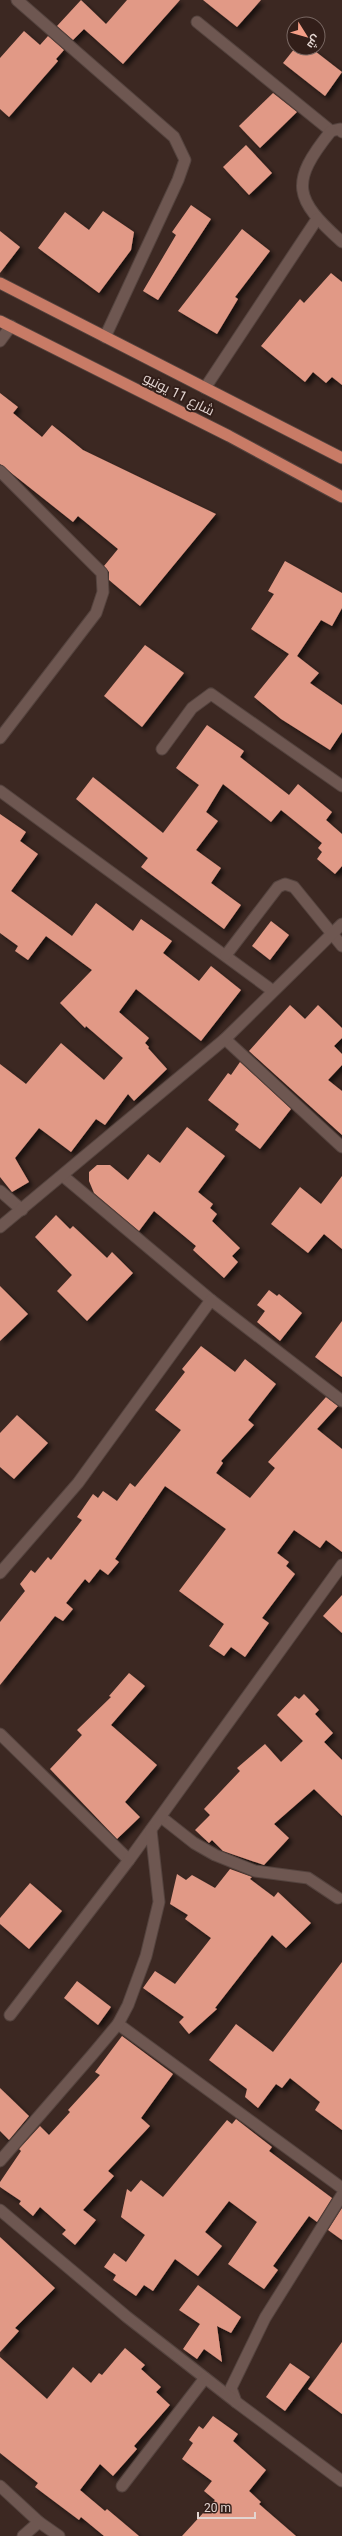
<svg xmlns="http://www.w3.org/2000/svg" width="342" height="2536" font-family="Roboto,Cairo,sans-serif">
<defs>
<filter id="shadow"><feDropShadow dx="3.5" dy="3.5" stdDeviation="2" flood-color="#0009"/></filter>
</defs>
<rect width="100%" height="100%" fill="#3c2822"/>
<g fill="#e19986" filter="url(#shadow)">
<polygon points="81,0 106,24 127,0 180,0 123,64 84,29 73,40 57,26"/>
<polygon points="203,0 261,0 237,27"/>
<polygon points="24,31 40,45 48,36 64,50 56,59 58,61 9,117 0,109 0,58"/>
<polygon points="295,48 311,48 342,72 325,96 283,63"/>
<polygon points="273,93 297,112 260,148 239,126"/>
<polygon points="246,145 272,173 249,195 223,167"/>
<polygon points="191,205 211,219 158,300 143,291 176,235 172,232"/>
<polygon points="103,211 134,232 131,250 99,293 38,248 65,212 89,230"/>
<polygon points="242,229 270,251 235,297 238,299 217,334 178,311"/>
<polygon points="0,231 20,247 0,273"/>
<polygon points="331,273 342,282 342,385 332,377 326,383 313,372 305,382 261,346 300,299 304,303"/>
<polygon points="0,393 18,407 13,413 42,437 52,425 83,450 216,514 140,606 109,580 109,572 104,566 118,549 78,516 73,522 0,464"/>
<polygon points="285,561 342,593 342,608 332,626 321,620 297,656 319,673 310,683 342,705 342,732 330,750 281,719 254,697 289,654 251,629 274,594 268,591"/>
<polygon points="145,645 184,673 142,727 104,696"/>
<polygon points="207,725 244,751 240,757 289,795 298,784 332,812 326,820 342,834 342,866 335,874 317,859 322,852 318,848 322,843 281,810 271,822 223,784 206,812 218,821 196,850 221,868 211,883 241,905 224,929 141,867 148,858 76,799 93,777 163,833 199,785 176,768"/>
<polygon points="0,814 26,832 20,841 38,854 11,891 72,936 96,903 133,931 141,919 172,941 163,953 199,981 211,966 241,990 201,1041 136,989 119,1012 149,1038 145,1043 149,1047 148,1048 167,1069 134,1101 128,1094 105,1125 96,1119 71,1152 39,1128 15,1158 29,1182 12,1192 0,1177 0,1064 26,1084 61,1043 104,1080 123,1058 86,1026 85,1028 60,1003 92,970 46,936 28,960 15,951 18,946 0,933"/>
<polygon points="271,921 289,935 270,960 252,946"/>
<polygon points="290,1005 305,1019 318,1005 342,1028 342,1038 334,1046 342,1054 342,1065 328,1080 342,1091 342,1135 249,1051"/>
<polygon points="240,1062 291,1109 260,1149 235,1130 239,1124 208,1100 228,1073 231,1075"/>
<polygon points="187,1127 225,1156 198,1192 213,1204 210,1208 217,1214 212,1221 240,1248 232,1256 238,1262 224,1278 193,1250 196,1246 154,1211 139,1231 94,1193 89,1181 89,1172 97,1165 110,1165 128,1180 148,1154 160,1163"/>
<polygon points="342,1176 342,1249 324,1234 308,1253 271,1224 300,1187 321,1204"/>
<polygon points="56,1215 70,1229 73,1226 107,1258 112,1252 133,1273 87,1321 57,1291 72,1275 35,1237"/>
<polygon points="0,1286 28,1314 0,1341"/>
<polygon points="269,1290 277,1296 279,1294 302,1313 280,1341 257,1322 265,1311 257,1305"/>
<polygon points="342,1321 342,1377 315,1357"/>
<polygon points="201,1346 235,1372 245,1359 276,1384 248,1420 254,1425 221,1461 223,1463 216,1473 250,1498 275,1468 268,1462 326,1397 338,1406 317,1429 342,1449 342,1552 326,1540 320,1548 294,1530 277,1553 289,1562 286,1566 295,1574 262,1618 269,1623 245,1657 231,1647 224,1656 209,1646 224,1624 179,1591 226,1529 165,1486 115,1559 119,1562 108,1575 100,1569 89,1583 85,1579 66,1603 73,1609 63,1621 55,1616 0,1685 0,1622 25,1591 20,1584 31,1570 35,1573 48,1557 51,1560 82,1520 77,1517 93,1494 98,1498 103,1491 117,1501 130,1483 135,1487 181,1430 155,1410 185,1372 182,1369"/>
<polygon points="17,1415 48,1443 14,1479 0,1467 0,1433"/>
<polygon points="342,1595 342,1633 323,1616"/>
<polygon points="129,1673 145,1686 111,1725 157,1765 125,1802 140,1817 117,1839 50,1769 82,1735 77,1730 111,1697 109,1696"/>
<polygon points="304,1694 319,1710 315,1714 333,1733 324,1742 342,1760 342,1816 314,1789 274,1824 289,1838 264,1865 223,1851 212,1840 209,1843 195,1830 210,1815 204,1809 240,1771 237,1768 265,1744 281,1762 303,1741 277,1715 295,1696 299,1699"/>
<polygon points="230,1869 252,1877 250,1879 274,1897 278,1892 311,1923 286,1948 272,1935 215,2008 217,2009 189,2034 179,2022 184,2017 143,1988 155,1971 175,1984 211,1938 185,1919 188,1915 170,1904 177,1874 186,1880 192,1875 215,1888"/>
<polygon points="30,1883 62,1911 29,1949 0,1924 0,1918"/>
<polygon points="342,1962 342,2130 315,2110 320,2102 290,2078 282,2088 276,2084 258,2108 245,2097 247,2089 209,2060 236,2024 273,2052"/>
<polygon points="77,1981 111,2007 98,2025 64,1998"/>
<polygon points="122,2036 173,2074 141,2118 150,2126 108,2171 114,2176 83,2210 96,2220 75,2245 62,2234 66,2230 40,2207 33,2216 19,2204 21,2201 0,2187 0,2182 21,2151 19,2149 40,2126 49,2135 70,2112 68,2110 100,2075 95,2072"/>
<polygon points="0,2088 29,2116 9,2140 0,2131"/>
<polygon points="236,2119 272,2147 269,2151 332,2198 317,2222 309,2216 273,2266 278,2270 264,2289 228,2264 257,2222 229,2201 205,2232 222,2246 198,2276 175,2259 153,2291 144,2285 136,2296 113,2280 116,2275 104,2267 114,2253 126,2262 145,2235 121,2217 127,2189 131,2192 141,2180 163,2197 227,2120 232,2124"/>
<polygon points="342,2208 342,2240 328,2230"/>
<polygon points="0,2237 55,2288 15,2328 19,2331 0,2352"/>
<polygon points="198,2285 241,2317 231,2333 217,2326 222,2362 204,2349 197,2359 183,2349 200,2324 179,2310"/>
<polygon points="342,2342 342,2414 308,2389"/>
<polygon points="125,2348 145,2365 141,2369 161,2387 156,2392 170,2405 134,2446 137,2449 113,2476 100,2464 80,2490 105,2511 107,2509 139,2536 104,2536 81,2517 79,2520 35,2487 38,2483 0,2453 0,2357 47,2399 73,2367 91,2383 99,2373 102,2375"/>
<polygon points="290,2363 310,2377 285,2411 266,2397"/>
<polygon points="213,2416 238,2434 233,2441 266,2470 249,2491 261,2502 259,2504 296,2536 182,2536 215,2500 204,2491 212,2481 182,2459 193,2443 189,2440 199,2426 203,2429"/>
</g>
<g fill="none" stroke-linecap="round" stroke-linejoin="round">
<defs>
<g id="minor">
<polyline points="17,0 174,137 185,160 178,180 105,337"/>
<polyline points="197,22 331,131 340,129 342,132"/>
<path d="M331,131C289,183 294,199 342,242"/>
<polyline points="0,341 11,326"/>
<polyline points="205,388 317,219"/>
<polyline points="0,471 102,573 103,592 96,613 0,738"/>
<polyline points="162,749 192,708 211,694 342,786"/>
<polyline points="0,791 273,991"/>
<polyline points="226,955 278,887 285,884 294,887 342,946"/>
<polyline points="225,1039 342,1147"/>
<polyline points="63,1176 211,1300"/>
<polyline points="0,1191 22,1210"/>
<polyline points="0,1227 225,1039 342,924"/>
<polyline points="0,1573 78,1483 211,1300 342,1401"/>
<polyline points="0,1734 129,1860"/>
<polyline points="161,1817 194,1843 215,1855 255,1871 308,1878 338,1898"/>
<polyline points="10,2015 129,1860 342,1565"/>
<polyline points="118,2024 342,2188"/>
<polyline points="0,2161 92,2055 118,2024 128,2005 146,1956 159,1902 151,1830"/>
<polyline points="342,2195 265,2318 231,2388 236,2402 342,2481"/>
<polyline points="0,2210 127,2317 236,2402"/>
<polyline points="0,2486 39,2522"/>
<polyline points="122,2486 205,2378"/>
<polyline points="23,2536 39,2522 59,2536"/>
</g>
<g id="trunk">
<polyline points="0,283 342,458"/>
<polyline points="0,321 229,436 342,497"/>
</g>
</defs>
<use href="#minor" stroke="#54433e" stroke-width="13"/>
<use href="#trunk" stroke="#54433e" stroke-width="13"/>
<use href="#minor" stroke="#6e5751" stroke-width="11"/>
<use href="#trunk" stroke="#c87b66" stroke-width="11"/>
</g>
<g text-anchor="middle" stroke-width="4" stroke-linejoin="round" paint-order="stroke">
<g font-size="14" fill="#e2d4d0" stroke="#321e19">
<text transform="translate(179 394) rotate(27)" y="5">شارع 11 يونيو</text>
</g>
</g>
<g transform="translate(306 36) rotate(127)"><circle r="19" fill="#321e19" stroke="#786762"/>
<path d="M0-3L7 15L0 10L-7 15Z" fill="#f49e87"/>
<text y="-6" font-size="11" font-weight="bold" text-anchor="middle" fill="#e2d4d0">ش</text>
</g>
<path d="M198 2512v6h57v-6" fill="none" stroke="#e2d4d0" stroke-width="2"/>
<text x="204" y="2512" font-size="12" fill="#e2d4d0" stroke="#321e19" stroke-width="3" paint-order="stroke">20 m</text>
</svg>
